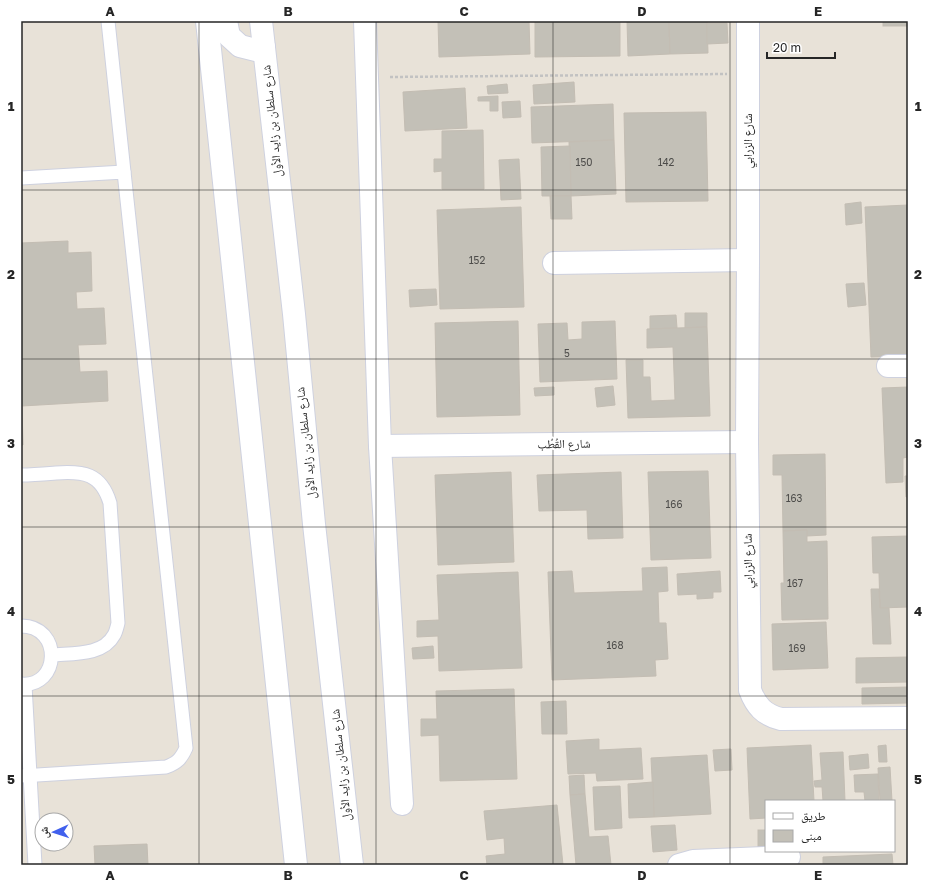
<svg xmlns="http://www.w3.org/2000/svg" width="929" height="886" font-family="'Golos Text','Noto Naskh Arabic',sans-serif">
<rect width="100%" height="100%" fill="#e8e2d8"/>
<g fill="#c3c0b7" stroke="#c3bdb3">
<polygon points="438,21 529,21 530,54 439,57"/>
<polygon points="535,21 620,21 620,56 535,57"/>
<polygon points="627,21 669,21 670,54 628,56"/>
<polygon points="669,21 707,21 708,53 670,54"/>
<rect x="883" y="21" width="25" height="5"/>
<polygon points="707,23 727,23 728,43 707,44"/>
<polygon points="574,82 575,102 534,104 533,85"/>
<polygon points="507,84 508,93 488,94 487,86"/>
<polygon points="465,88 467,128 405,131 403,92"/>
<polygon points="498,96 498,111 490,111 490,101 478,101 478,97"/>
<polygon points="520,101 521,117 503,118 502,102"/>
<polygon points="613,104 614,140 532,143 531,107"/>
<polygon points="706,112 708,201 626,202 624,113"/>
<polygon points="483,130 484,189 442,189 442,171 434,172 434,159 442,159 442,131"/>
<polygon points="614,140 616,194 571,196 569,142"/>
<polygon points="570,146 571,196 542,196 541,147"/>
<polygon points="519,159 521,199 501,200 499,160"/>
<polygon points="550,196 571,196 572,219 551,219"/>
<polygon points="861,202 862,223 846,225 845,204"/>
<polygon points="908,205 908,356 871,357 865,207"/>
<polygon points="521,207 524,307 440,309 437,210"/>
<polygon points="68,241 68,253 91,252 92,291 76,292 77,309 104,308 106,344 78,345 80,372 107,371 108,401 22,406 23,445 21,445 21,243"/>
<polygon points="864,283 866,305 848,307 846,284"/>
<polygon points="436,289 437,305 410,307 409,290"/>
<polygon points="685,313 707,313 707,327 685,328"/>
<polygon points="676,315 677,328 650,329 650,316"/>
<polygon points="518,321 520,415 437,417 435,323"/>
<polygon points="615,321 617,379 540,382 538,324 567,323 568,340 582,339 582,322"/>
<polygon points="707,327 710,416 628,418 626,360 643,360 643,377 650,377 651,401 675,400 673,347 647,348 647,329"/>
<polygon points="613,386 615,405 597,407 595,388"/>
<polygon points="554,387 554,395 535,396 534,388"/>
<polygon points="908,387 908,457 903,458 903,482 886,483 882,388"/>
<polygon points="825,454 826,535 807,536 807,530 783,531 782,475 773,475 773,455"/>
<polygon points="708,471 711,558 651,560 648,472"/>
<polygon points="511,472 514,562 438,565 435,475"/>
<polygon points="621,472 623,538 588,539 587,510 539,511 537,475"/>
<polygon points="905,476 908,476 908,497 906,497"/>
<polygon points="807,530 807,542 827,541 828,619 782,620 781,583 784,583 783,531"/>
<polygon points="908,536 908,607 880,608 879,573 873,573 872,537"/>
<polygon points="667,567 668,591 658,592 659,623 666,623 668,659 655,660 656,676 552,680 548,572 572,571 574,593 643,591 642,568"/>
<polygon points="720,571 721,592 713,592 713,598 697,599 697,594 678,595 677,574"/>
<polygon points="518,572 522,668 439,671 438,636 417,637 417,621 439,620 437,575"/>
<polygon points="871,589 879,589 880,608 889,608 891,644 873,644"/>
<polygon points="826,622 828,668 773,670 772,624"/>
<polygon points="433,646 434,658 413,659 412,648"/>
<polygon points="908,657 908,682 856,683 856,658"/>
<polygon points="908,687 908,703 862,704 862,688"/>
<polygon points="514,689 517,779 440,781 439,735 421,736 421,719 437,719 436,691"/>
<polygon points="566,701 567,734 542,734 541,702"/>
<polygon points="599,739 599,750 641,748 643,779 597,781 596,773 568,774 566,741"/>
<polygon points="811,745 814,801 766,801 766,818 750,819 747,748"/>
<polygon points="886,745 887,762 879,762 878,746"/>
<polygon points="731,749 732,770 715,771 713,750"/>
<polygon points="843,752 845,801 823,801 822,787 815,787 814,781 822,780 820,753"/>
<polygon points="868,754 869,768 850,770 849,756"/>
<polygon points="707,755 711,814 654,817 651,758"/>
<polygon points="890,767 892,801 880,801 878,768"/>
<polygon points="878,774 879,801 865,801 864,792 855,792 854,775"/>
<polygon points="584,775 585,794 570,795 569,776"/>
<polygon points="653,782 654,817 629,818 628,784"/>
<polygon points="620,786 622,828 595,830 593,787"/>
<polygon points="585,794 589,837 608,836 611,865 576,865 570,795"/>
<polygon points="557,805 563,865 487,865 486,856 505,854 504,838 487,840 484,811"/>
<polygon points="675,825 677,850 653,852 651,826"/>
<rect x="758" y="830" width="8" height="18"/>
<polygon points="147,844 148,865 95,865 94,846"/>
<polygon points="892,854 893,865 823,865 823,857"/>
</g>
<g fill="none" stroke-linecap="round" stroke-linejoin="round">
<defs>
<g id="lane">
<polyline points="108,21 124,172"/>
<path d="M21,178L124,172L186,748C181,759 177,763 166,767L21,776"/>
<path d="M21,475C33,475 44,474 56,473C83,471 101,473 110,503L118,623C117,627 116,632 114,635C103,656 72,653 52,655"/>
<path d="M21,626C63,626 60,688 21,684"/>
<polyline points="25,685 35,865"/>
</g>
<g id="street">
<polyline points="365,21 380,446 402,804"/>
<path d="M748,21V260L747,442L750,690C756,706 764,715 781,719L908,718"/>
<polyline points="554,263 748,260"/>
<polyline points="888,366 908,366"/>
<polyline points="380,446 747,442"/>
<polyline points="679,865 693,861 789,857"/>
</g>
<g id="secondary">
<polyline points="207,21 296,865"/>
<polyline points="226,21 229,36 240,46 256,50 264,47"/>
<polyline points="261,21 294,314 314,524 352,865"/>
</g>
</defs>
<use href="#lane" stroke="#ced1df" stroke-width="15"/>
<use href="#street" stroke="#ced1df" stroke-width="24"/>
<use href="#secondary" stroke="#ced1df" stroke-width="24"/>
<polyline stroke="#c2c2c2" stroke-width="2.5" stroke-dasharray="3 2" stroke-linecap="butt" points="390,77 727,74"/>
<use href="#lane" stroke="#fff" stroke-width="13"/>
<use href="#street" stroke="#fff" stroke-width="22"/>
<use href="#secondary" stroke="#fff" stroke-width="22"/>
</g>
<path fill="none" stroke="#262626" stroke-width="1" stroke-opacity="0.55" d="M199,21V865M376,21V865M553,21V865M730,21V865M21,190H908M21,359H908M21,527H908M21,696H908"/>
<g text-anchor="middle" stroke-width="4" stroke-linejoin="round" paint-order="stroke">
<g font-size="10" fill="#4d4c4a">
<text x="584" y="166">150</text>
<text x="666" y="166">142</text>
<text x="477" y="264">152</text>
<text x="567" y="357">5</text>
<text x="794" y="502">163</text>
<text x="674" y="508">166</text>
<text x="795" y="587">167</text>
<text x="615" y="649">168</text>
<text x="797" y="652">169</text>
</g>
<g font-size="12" fill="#262626" stroke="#fff">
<text transform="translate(272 121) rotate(-96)" y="4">شارع سلطان بن زايد الأول</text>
<text transform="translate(748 141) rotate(-90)" y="4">شارع الزرابي</text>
<text transform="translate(306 443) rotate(-96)" y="4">شارع سلطان بن زايد الأول</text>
<text transform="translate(564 444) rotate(-1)" y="4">شارع القُطُب</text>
<text transform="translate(748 561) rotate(-91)" y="4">شارع الزرابي</text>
<text transform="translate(341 765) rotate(-96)" y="4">شارع سلطان بن زايد الأول</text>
</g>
</g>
<rect width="929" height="886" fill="none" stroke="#ffffff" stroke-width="44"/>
<rect x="765" y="800" width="130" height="52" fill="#ffffff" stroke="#a8a8a8"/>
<rect x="773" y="813" width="20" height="6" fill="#ffffff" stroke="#a8a8a8"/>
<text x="801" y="820" font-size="12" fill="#262626">طريق</text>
<rect x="773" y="830" width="20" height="12" fill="#c3c0b7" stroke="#a8a8a8"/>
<text x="801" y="840" font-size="12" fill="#262626">مبنى</text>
<g transform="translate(54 832) rotate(267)"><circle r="19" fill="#ffffff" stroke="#a8a8a8"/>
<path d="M0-3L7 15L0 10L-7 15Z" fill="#4160ed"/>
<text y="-6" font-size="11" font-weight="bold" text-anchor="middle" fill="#262626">ش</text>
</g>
<path d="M767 52v6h68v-6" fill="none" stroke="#262626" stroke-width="2"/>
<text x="773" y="52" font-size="12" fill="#262626" stroke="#ffffff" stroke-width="3" paint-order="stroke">20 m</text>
<rect x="22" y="22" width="885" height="842" fill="none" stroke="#262626" stroke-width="1.5"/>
<g font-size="13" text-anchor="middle" font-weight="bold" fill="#262626">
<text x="110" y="16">A</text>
<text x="288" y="16">B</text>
<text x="464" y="16">C</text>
<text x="642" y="16">D</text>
<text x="818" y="16">E</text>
<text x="11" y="111">1</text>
<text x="918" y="111">1</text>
<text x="11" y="279">2</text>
<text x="918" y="279">2</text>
<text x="11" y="448">3</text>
<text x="918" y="448">3</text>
<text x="11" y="616">4</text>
<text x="918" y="616">4</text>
<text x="11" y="784">5</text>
<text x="918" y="784">5</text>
<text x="110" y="880">A</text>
<text x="288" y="880">B</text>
<text x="464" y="880">C</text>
<text x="642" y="880">D</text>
<text x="818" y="880">E</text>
</g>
</svg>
